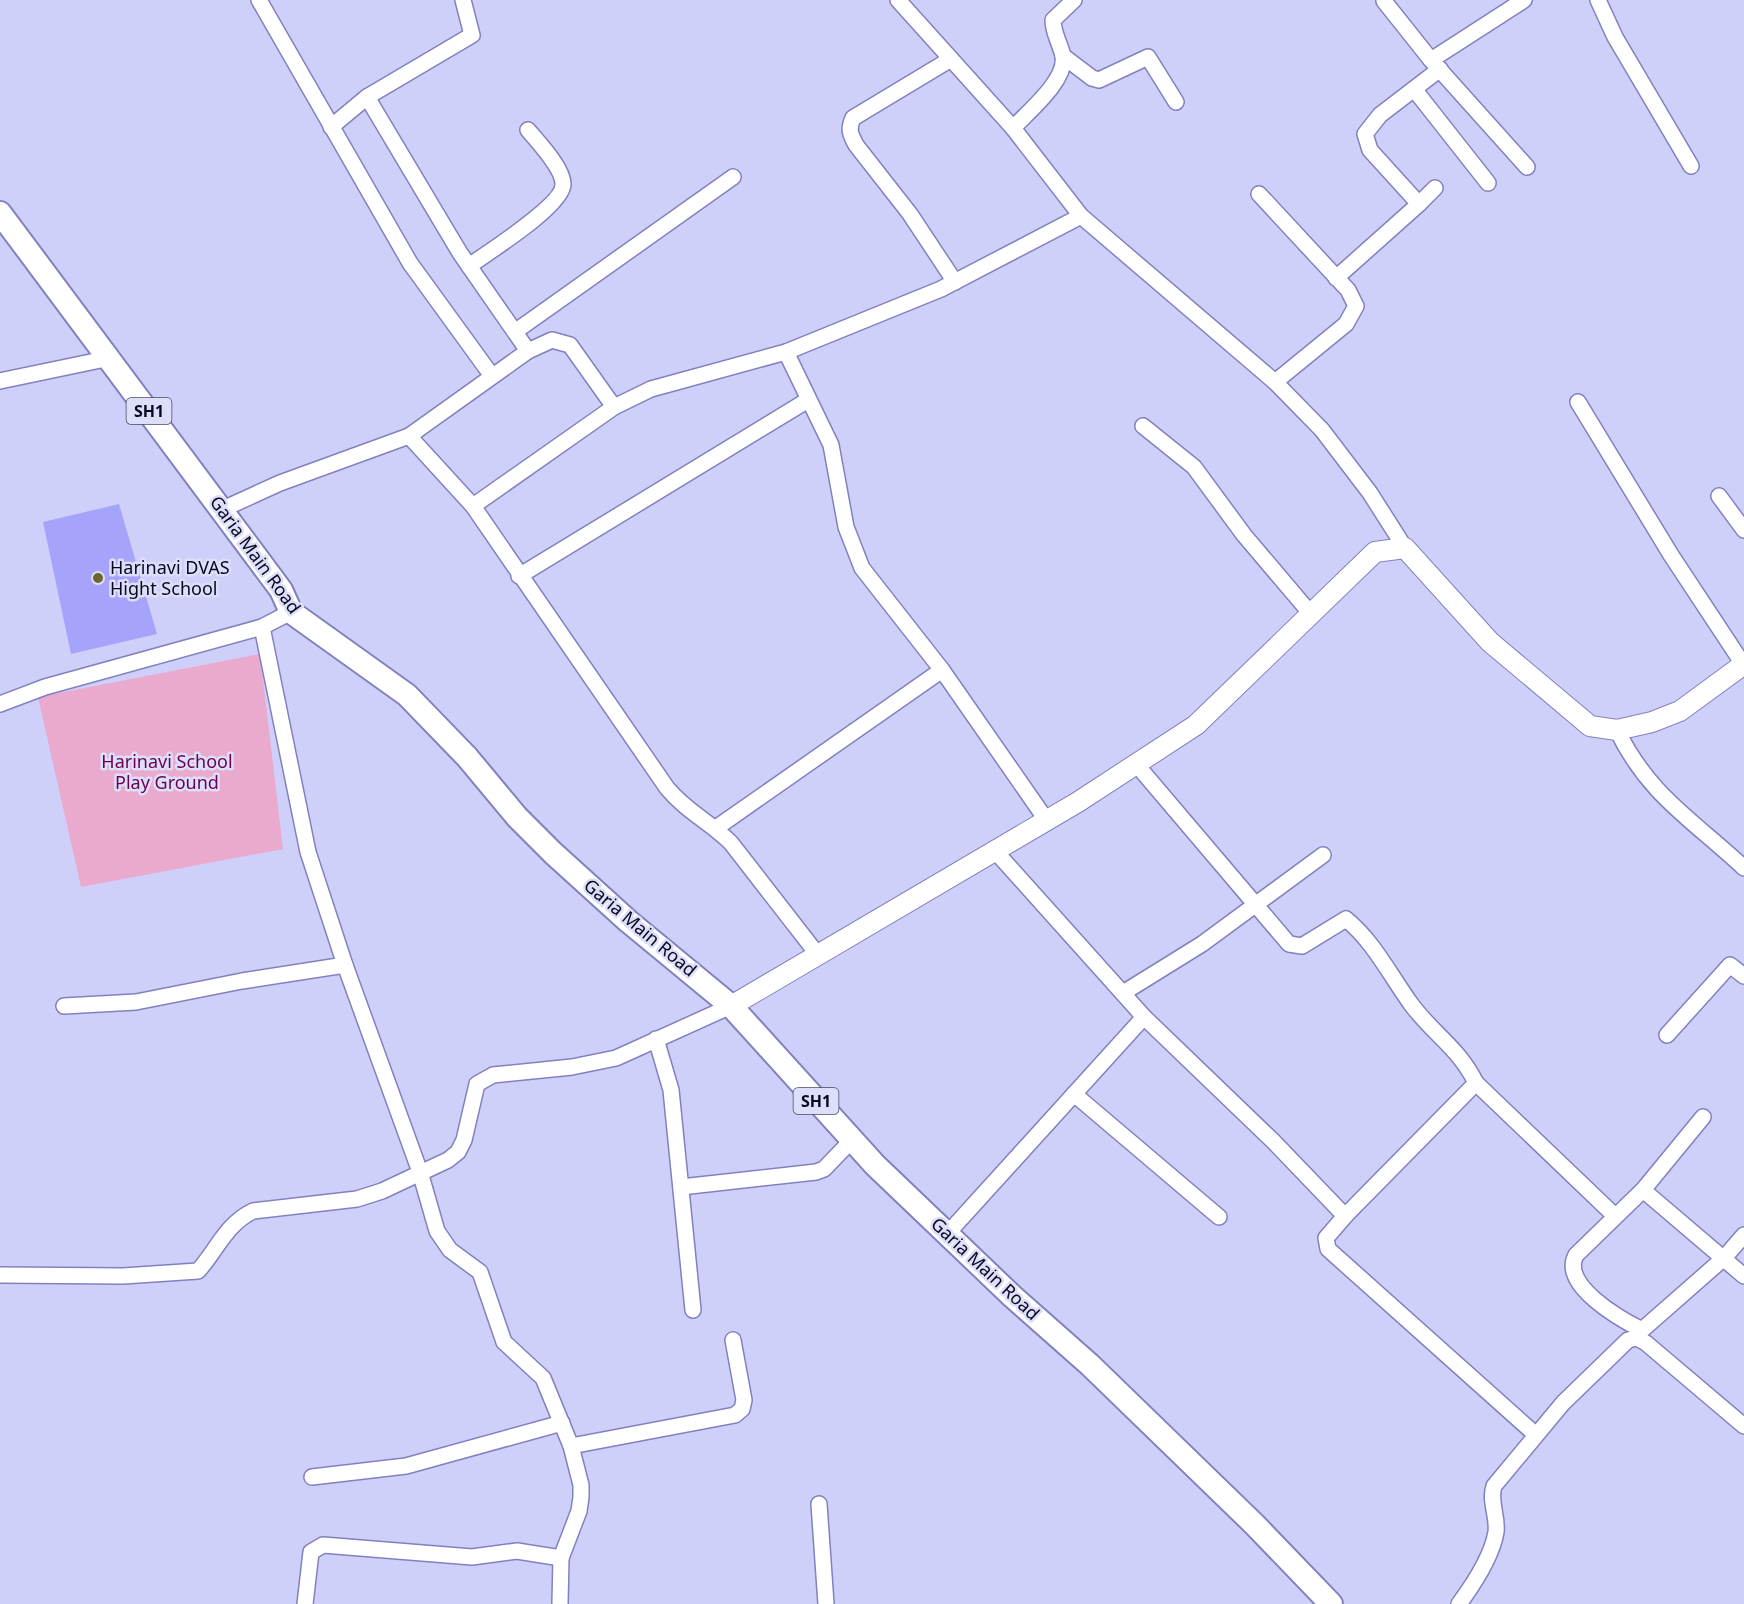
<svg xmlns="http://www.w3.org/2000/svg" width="1744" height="1604" font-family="'Noto Sans',sans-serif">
<rect width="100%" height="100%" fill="#cfd0f9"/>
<polygon fill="#e9aace" points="260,654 283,849 81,887 38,697"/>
<polygon fill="#a6a4fa" points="119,504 157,634 71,654 43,522"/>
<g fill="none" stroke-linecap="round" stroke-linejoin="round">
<defs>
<g id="minor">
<polyline points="259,0 410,263 492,376"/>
<polyline points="898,0 1013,128 1081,216 1275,382 1322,430 1370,493 1405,548"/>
<polyline points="1598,0 1615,37 1691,166"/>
<polyline points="1384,1 1431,60 1527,167"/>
<polyline points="1063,56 1092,78 1099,80 1148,57 1176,102"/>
<path d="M951,59L853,118C848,129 850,134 856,145L910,214L955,282"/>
<polyline points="1431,60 1524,0"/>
<polyline points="1414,89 1488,183"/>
<polyline points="367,97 460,253 528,351"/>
<polyline points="331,127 367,97 472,35 463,0"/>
<path d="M1013,128C1029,111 1067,80 1063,56C1060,43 1053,33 1053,20L1074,0"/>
<polyline points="1259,194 1348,290 1356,306 1346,324 1275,382"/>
<polyline points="1419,204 1435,188"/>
<path d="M469,266C487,253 564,205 563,184C563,168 538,142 528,130"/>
<polyline points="1336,278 1419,204 1370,150 1365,134 1380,115 1440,69"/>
<polyline points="516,331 733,177"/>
<polyline points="786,352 831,445 846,527 862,568 942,670 1047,821"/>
<polyline points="0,381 110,358"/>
<polyline points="1578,402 1671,555 1743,664"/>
<polyline points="1143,426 1194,467 1244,535 1311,614"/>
<path d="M409,436L473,506L667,788C687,812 710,822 731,843L818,955"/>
<polyline points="1719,496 1744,530"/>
<polyline points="473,506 614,407 651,389 786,352 941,289 1081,216"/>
<polyline points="223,509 280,483 409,436 528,351 552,340 570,345 614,407"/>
<polyline points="519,576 808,400"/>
<polyline points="262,627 308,852 345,965 420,1172 437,1231 450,1250 480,1272 504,1342 543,1378 571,1446 581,1485 581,1497 579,1511 561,1558 560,1604"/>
<polyline points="0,704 45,687 262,627 291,612"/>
<path d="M1617,730C1649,796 1693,820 1744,868"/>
<path d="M1136,764L1289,944L1302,946L1346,919C1374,942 1390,975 1411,1004C1433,1034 1459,1048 1476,1083L1615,1216"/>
<polyline points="716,828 942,670"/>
<polyline points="996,852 1144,1017 1273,1141 1345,1216 1476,1083"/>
<polyline points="1123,993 1202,944 1323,855"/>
<polyline points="64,1006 136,1002 242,981 345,965"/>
<polyline points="1667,1035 1730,965 1744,976"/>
<polyline points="656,1039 671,1090 693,1310"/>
<polyline points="1074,1094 1219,1217"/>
<polyline points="681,1187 816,1172 824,1169 852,1140"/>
<polyline points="1643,1190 1744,1276"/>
<polyline points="1345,1216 1326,1238 1328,1249 1536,1435"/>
<polyline points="948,1233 1144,1017"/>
<path d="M0,1275L123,1276L198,1271C217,1250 226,1224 253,1211L357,1199L382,1191L448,1160L458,1152L464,1140L477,1084L493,1075L572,1067L616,1058L731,1006"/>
<path d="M1642,1330C1620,1319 1560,1285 1576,1255L1643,1190L1703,1117"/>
<polyline points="1637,1338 1642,1330 1724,1258 1744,1235"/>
<polyline points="571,1446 735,1415 742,1409 744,1400 733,1340"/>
<polyline points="312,1477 406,1466 562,1423"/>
<polyline points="819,1504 826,1604"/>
<polyline points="305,1604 311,1552 323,1545 472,1557 517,1551 561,1558"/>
<path d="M1459,1604C1473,1585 1492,1556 1496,1532C1498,1516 1489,1502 1494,1486L1563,1403L1628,1340L1637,1338L1646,1343L1744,1426"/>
</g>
<polyline id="secondary" points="731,1006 1078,802 1196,725 1375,552 1405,548 1490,642 1590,726 1617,730 1652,722 1680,711 1744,664"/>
<polyline id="primary" points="0,213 281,590 291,612 407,695 467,757 517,817 553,853 628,921 731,1006 875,1165 1012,1296 1090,1365 1255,1525 1331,1604"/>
</defs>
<use href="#minor" stroke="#8181c0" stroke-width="18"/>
<use href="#secondary" stroke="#8181c0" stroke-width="22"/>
<use href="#primary" stroke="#8181c0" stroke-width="26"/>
<use href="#minor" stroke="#fff" stroke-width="15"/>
<use href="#secondary" stroke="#fff" stroke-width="20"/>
<use href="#primary" stroke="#fff" stroke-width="22"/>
</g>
<circle fill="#6a6531" stroke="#dddffa" stroke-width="2" cx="98" cy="578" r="6"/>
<g text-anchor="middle" stroke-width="5" stroke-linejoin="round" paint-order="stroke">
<g fill="#dddffa" stroke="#494861" stroke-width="1.5">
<rect x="126.5" y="398" width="45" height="26" rx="4.5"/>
<rect x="793.5" y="1088" width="45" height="26" rx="4.5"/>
</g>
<g font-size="16" font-weight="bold" fill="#0a081f">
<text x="149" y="417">SH1</text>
<text x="816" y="1107">SH1</text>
</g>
<g font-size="18" fill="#0a081f" stroke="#dddffa">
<text transform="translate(255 555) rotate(54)" y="6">Garia Main Road</text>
<text transform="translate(640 928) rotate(40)" y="6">Garia Main Road</text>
<text transform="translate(985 1269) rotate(43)" y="6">Garia Main Road</text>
</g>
<g font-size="18" fill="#0a081f" stroke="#dddffa" text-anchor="start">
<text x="110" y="574">Harinavi DVAS<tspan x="110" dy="21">Hight School</tspan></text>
</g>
<g font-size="18" fill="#6c004f" stroke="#dddffa">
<text x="167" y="768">Harinavi School<tspan x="167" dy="21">Play Ground</tspan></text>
</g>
</g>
</svg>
